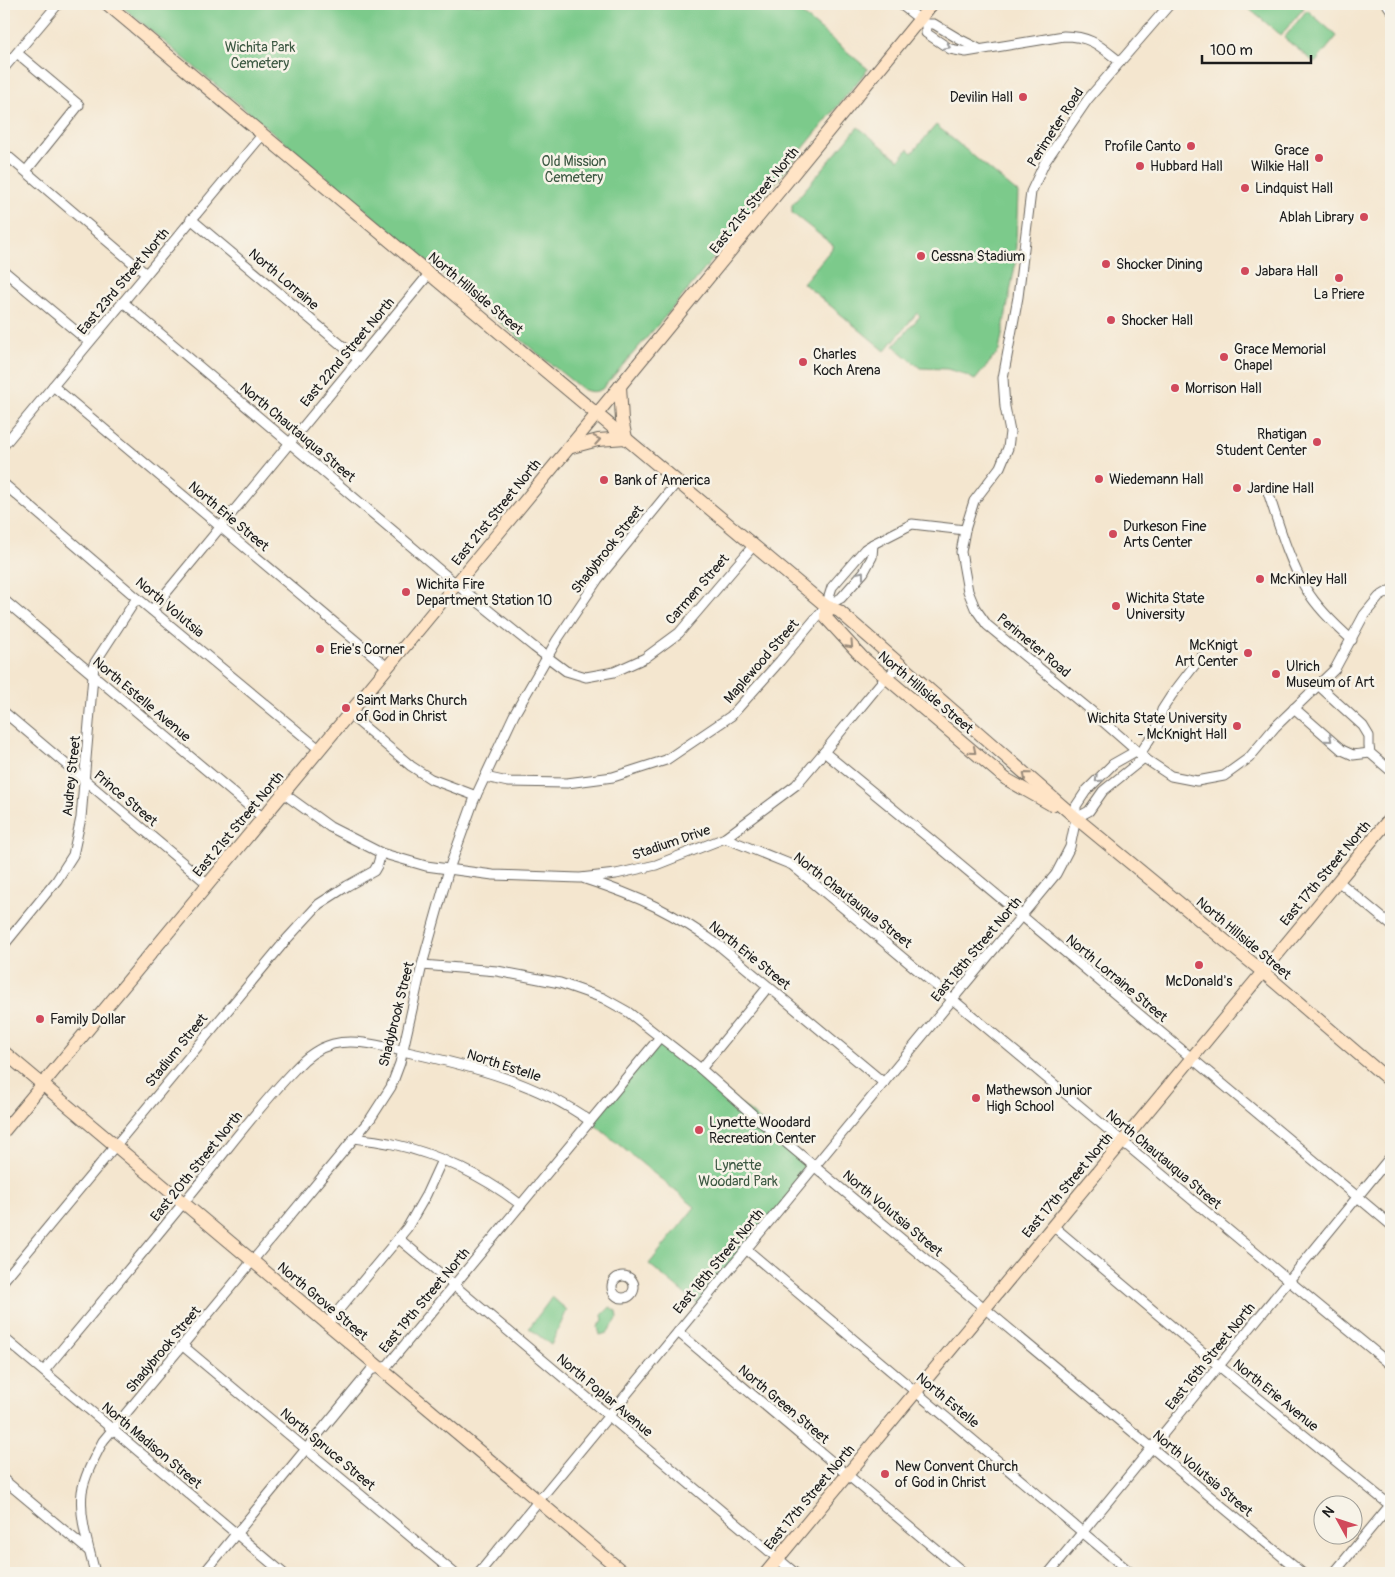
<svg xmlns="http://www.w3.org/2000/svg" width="1395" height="1577" font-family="Pangolin,sans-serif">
<rect width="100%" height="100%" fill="#f7f3e8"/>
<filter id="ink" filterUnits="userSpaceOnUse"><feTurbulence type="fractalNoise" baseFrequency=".02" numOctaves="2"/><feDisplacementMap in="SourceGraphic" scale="10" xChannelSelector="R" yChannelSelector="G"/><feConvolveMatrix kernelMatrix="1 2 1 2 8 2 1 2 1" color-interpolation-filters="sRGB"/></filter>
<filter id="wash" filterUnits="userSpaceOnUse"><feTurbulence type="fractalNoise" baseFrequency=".0096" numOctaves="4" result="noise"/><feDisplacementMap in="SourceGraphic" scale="20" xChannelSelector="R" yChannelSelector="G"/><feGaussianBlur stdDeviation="1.12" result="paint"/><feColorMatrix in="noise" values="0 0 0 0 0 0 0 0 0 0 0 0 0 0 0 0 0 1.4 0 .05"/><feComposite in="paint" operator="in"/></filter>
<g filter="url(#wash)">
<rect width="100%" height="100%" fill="#f4e6cf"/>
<g fill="#7bca8b" stroke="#4c7354">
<path d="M119,4H790L868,69L677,303L602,389C594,393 590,392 582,389L537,353Z"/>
<polygon points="1243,4 1299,4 1304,8 1281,35"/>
<polygon points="1307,10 1337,36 1315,63 1284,38"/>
<polygon points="936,125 1018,193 1015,266 999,351 975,380 961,373 947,369 920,368 894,346 920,316 917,313 885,351 803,283 834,246 792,213 792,205 858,127 899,160 908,149 912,153"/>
<polygon points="660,1037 815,1166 699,1306 649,1264 695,1207 590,1121"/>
<polygon points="552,1297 567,1310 551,1345 529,1328"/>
<polygon points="610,1307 617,1311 618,1318 607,1333 600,1335 598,1327 603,1320 602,1315"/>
</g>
</g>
<g filter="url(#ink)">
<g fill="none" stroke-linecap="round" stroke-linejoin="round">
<defs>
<g id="street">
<polyline points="900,4 926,24 934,24 959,39 979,49"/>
<polyline points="1170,4 1088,99 1045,162 1031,192 1018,297 1003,378 1005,407 1010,432 1008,448 1000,467 974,501 965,530 961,552 968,591 975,608 987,625 1090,710 1147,760 1171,776 1197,781 1224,776 1249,758 1275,727 1335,669 1364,615 1379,597 1391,590"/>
<polyline points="1387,4 1391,10"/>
<path d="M926,24V33L950,49L966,52L1064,36C1091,36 1100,46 1120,62"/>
<polyline points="17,53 79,105 26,171"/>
<polyline points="4,68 58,4"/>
<polyline points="4,153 146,274"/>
<polyline points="191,219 358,359"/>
<polyline points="4,271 89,342"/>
<polyline points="123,302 456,584 534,647 566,671 586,677 614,672 645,658 679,633 754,545"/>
<polyline points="53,386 387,667"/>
<polyline points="4,445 263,134"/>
<polyline points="4,484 137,598 319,749"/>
<path d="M1267,489C1278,522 1288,559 1306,589C1318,609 1335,625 1352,640"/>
<polyline points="873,544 912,524 965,530"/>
<polyline points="4,600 262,817"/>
<polyline points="152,610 429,274"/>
<polyline points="1318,685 1363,726 1369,736 1369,746 1370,753 1391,771"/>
<polyline points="1294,708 1342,750 1353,755 1370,753"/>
<polyline points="4,712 208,884"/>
<polyline points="349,714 411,766 431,779 476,796"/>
<polyline points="824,752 930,839 1391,1225"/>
<polyline points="1140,754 1157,728 1162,710 1171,696 1200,658"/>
<polyline points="485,777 508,782 567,783 613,777 666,760 731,716 780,661 826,606 832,587 865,549 873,544 872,557 864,572 841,598 826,606"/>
<polyline points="283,793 330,827 381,853 426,866 493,875 580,878 616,874 656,865 725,838 796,785 824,752 879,685 901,664"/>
<polyline points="1076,818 1089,811 1103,791 1144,758"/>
<polyline points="725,838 792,865 1312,1300 1391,1365"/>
<path d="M585,879C639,896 676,914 721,947L884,1083"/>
<polyline points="1338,881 1391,925"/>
<polyline points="4,945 57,880 73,855 81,818 94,664 137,598"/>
<polyline points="422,965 497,971 560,983 603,998 628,1012 660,1037 701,1069 760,1121 1302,1573"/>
<polyline points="701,1069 768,987"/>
<path d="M354,1138C367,1140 380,1141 393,1144C438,1154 484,1176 521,1205"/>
<polyline points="1053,1226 1219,1366 1391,1506"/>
<polyline points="398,1238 795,1573"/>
<polyline points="746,1249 1131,1573"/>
<circle cx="623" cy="1287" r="11"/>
<polyline points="4,1280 286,940 319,904 347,886 374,871 378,864 381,853"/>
<polyline points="327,1324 407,1228 426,1195 442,1160"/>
<polyline points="678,1332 964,1573"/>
<polyline points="4,1338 283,1573"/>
<polyline points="183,1346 454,1573"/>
<path d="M44,1371C95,1310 147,1248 198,1185C230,1146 260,1105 295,1069C305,1058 318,1048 333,1044C357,1038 384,1047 407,1052C471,1066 536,1082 590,1121"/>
<polyline points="4,1480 89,1551"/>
<path d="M95,1573C89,1548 79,1519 82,1492C85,1474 95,1457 103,1441L371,1118L391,1087L400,1063L422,965L449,869L474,800L514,715L557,640L598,579L677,482"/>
<polyline points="204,1573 371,1370 387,1366 660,1037"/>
<polyline points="479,1573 1056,874 1070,847 1076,818 1076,806 1086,791 1113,764 1136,751"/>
<polyline points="1049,1573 1391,1156"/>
<polyline points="1334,1573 1391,1504"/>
</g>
<g id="secondary">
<polyline points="107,4 826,606 839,611 1076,818 1263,972 1391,1082"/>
<polyline points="568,448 598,440 626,438 622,420 620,386"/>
<polyline points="826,606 826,618 862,657 1006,779 1052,805"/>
<polyline points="4,1052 624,1573"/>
<polyline points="4,1131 620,386 932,4"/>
<polyline points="766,1573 1391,817"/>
</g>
</defs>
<use href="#street" stroke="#68635b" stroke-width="11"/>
<use href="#secondary" stroke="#68635b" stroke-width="14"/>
<use href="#street" stroke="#fff" stroke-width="9"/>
<use href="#secondary" stroke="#ffe4c6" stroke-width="12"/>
</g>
<defs><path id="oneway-chevron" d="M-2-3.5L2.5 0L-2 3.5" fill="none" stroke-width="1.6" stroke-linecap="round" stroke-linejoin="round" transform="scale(1.25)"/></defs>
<g stroke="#999">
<use href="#oneway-chevron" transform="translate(947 46) rotate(27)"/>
<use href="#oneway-chevron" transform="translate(861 574) rotate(-53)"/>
<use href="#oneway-chevron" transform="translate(1329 739) rotate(41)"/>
<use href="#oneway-chevron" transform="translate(1098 779) rotate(136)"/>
</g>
<g stroke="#998a7a">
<use href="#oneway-chevron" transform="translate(597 440) rotate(-10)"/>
<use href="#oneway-chevron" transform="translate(850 645) rotate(47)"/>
<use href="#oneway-chevron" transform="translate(973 751) rotate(40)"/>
<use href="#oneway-chevron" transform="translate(1026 775) rotate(-139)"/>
</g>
</g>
<g fill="#d1495b" stroke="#f7f3e8" stroke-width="2">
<circle cx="1023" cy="97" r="5"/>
<circle cx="1191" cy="146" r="5"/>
<circle cx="1319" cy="158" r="5"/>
<circle cx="1140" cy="166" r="5"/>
<circle cx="1245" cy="188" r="5"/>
<circle cx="1364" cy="217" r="5"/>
<circle cx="921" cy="256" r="5"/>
<circle cx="1106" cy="264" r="5"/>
<circle cx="1245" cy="271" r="5"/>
<circle cx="1339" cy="278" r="5"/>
<circle cx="1111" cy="320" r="5"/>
<circle cx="1224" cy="357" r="5"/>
<circle cx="803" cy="362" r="5"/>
<circle cx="1175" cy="388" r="5"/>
<circle cx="1317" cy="442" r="5"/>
<circle cx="1099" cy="479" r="5"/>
<circle cx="604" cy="480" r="5"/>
<circle cx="1237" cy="488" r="5"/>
<circle cx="1113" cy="534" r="5"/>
<circle cx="1260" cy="579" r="5"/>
<circle cx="406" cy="592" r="5"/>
<circle cx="1116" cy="606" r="5"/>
<circle cx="320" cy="649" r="5"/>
<circle cx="1248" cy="653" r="5"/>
<circle cx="1276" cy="674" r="5"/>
<circle cx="346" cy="708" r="5"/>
<circle cx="1237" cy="726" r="5"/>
<circle cx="1199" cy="965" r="5"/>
<circle cx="40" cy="1019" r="5"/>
<circle cx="976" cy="1098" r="5"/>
<circle cx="699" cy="1130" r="5"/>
<circle cx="885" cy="1474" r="5"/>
</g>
<g text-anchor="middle" stroke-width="5" stroke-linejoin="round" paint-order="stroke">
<g font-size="14" fill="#3d5943" stroke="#f7f3e8">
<text x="260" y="52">Wichita Park<tspan x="260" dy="16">Cemetery</tspan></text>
<text x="574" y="166">Old Mission<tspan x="574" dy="16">Cemetery</tspan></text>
<text x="738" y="1170">Lynette<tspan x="738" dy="16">Woodard Park</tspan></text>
</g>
<g font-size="14" fill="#1c1c1c" stroke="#f7f3e8" text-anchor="start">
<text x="1013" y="102" text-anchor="end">Devilin Hall</text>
<text x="1181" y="151" text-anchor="end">Profile Canto</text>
<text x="1309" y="155" text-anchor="end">Grace<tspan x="1309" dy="16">Wilkie Hall</tspan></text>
<text x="1150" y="171">Hubbard Hall</text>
<text x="1255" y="193">Lindquist Hall</text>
<text x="1354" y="222" text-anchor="end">Ablah Library</text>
<text x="931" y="261">Cessna Stadium</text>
<text x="1116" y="269">Shocker Dining</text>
<text x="1255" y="276">Jabara Hall</text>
<text x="1339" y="299" text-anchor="middle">La Priere</text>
<text x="1121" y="325">Shocker Hall</text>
<text x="1234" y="354">Grace Memorial<tspan x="1234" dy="16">Chapel</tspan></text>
<text x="813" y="359">Charles<tspan x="813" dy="16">Koch Arena</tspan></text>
<text x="1185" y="393">Morrison Hall</text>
<text x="1307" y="439" text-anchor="end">Rhatigan<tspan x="1307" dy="16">Student Center</tspan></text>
<text x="1109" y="484">Wiedemann Hall</text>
<text x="614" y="485">Bank of America</text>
<text x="1247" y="493">Jardine Hall</text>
<text x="1123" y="531">Durkeson Fine<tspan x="1123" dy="16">Arts Center</tspan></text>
<text x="1270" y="584">McKinley Hall</text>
<text x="416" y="589">Wichita Fire<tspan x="416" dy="16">Department Station 10</tspan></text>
<text x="1126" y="603">Wichita State<tspan x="1126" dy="16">University</tspan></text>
<text x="1238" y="650" text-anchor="end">McKnigt<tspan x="1238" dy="16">Art Center</tspan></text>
<text x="330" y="654">Erie's Corner</text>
<text x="1286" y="671">Ulrich<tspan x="1286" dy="16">Museum of Art</tspan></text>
<text x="356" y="705">Saint Marks Church<tspan x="356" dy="16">of God in Christ</tspan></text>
<text x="1227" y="723" text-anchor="end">Wichita State University<tspan x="1227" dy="16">- McKnight Hall</tspan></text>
<text x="1199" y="986" text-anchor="middle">McDonald's</text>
<text x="50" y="1024">Family Dollar</text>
<text x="986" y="1095">Mathewson Junior<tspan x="986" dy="16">High School</tspan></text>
<text x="709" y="1127">Lynette Woodard<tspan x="709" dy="16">Recreation Center</tspan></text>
<text x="895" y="1471">New Convent Church<tspan x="895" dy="16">of God in Christ</tspan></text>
</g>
<g font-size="14" fill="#1c1c1c" stroke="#f7f3e8">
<text transform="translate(1055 127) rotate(-57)" y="5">Perimeter Road</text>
<text transform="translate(754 200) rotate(-51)" y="5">East 21st Street North</text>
<text transform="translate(284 279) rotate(40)" y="5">North Lorraine</text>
<text transform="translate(123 281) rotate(-50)" y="5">East 23rd Street North</text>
<text transform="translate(476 293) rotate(40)" y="5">North Hillside Street</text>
<text transform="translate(347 352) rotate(-50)" y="5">East 22nd Street North</text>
<text transform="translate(298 432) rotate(40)" y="5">North Chautauqua Street</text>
<text transform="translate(496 512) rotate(-51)" y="5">East 21st Street North</text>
<text transform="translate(229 516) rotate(40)" y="5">North Erie Street</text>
<text transform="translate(607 549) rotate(-52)" y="5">Shadybrook Street</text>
<text transform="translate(697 589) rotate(-49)" y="5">Carmen Street</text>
<text transform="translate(170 607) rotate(40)" y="5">North Volutsia</text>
<text transform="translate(1034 645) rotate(40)" y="5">Perimeter Road</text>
<text transform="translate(761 661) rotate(-49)" y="5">Maplewood Street</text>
<text transform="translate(926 692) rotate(40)" y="5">North Hillside Street</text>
<text transform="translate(142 699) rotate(40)" y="5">North Estelle Avenue</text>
<text transform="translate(71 776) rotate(-84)" y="5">Audrey Street</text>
<text transform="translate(126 798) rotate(40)" y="5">Prince Street</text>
<text transform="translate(238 824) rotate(-50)" y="5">East 21st Street North</text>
<text transform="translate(671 842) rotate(-19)" y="5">Stadium Drive</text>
<text transform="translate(1325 873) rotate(-50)" y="5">East 17th Street North</text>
<text transform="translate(853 900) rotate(38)" y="5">North Chautauqua Street</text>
<text transform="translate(1244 938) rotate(40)" y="5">North Hillside Street</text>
<text transform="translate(976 949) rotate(-50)" y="5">East 18th Street North</text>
<text transform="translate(750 955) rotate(39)" y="5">North Erie Street</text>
<text transform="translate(1117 978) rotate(40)" y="5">North Lorraine Street</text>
<text transform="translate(396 1014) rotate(-76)" y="5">Shadybrook Street</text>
<text transform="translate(176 1050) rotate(-51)" y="5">Stadium Street</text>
<text transform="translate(504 1065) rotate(18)" y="5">North Estelle</text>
<text transform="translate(1164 1159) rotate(40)" y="5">North Chautauqua Street</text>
<text transform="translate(196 1166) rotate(-51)" y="5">East 20th Street North</text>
<text transform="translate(1067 1185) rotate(-50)" y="5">East 17th Street North</text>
<text transform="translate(893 1213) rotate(40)" y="5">North Volutsia Street</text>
<text transform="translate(718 1261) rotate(-50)" y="5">East 18th Street North</text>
<text transform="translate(424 1300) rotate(-50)" y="5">East 19th Street North</text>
<text transform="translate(323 1301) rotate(40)" y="5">North Grove Street</text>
<text transform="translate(163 1349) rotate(-50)" y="5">Shadybrook Street</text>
<text transform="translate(1210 1356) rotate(-51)" y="5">East 16th Street North</text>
<text transform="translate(605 1395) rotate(40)" y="5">North Poplar Avenue</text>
<text transform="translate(1276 1395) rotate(39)" y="5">North Erie Avenue</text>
<text transform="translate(948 1400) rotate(40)" y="5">North Estelle</text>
<text transform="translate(784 1404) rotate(40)" y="5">North Green Street</text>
<text transform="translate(152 1445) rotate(40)" y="5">North Madison Street</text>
<text transform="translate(328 1449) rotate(40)" y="5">North Spruce Street</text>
<text transform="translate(1203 1473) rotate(40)" y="5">North Volutsia Street</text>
<text transform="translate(809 1497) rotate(-50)" y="5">East 17th Street North</text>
</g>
</g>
<rect width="1395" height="1577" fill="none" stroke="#f7f3e8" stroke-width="20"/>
<g transform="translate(1338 1520) rotate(310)"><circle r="24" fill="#f7f3e8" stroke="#9f9d96"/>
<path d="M0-4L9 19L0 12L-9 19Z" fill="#d1495b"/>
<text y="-8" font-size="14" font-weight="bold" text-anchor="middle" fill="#1c1c1c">N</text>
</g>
<path d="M1202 55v8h109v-8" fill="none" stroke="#1c1c1c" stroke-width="2.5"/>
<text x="1210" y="55" font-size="15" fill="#1c1c1c" stroke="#f7f3e8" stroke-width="4" paint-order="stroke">100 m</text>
</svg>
